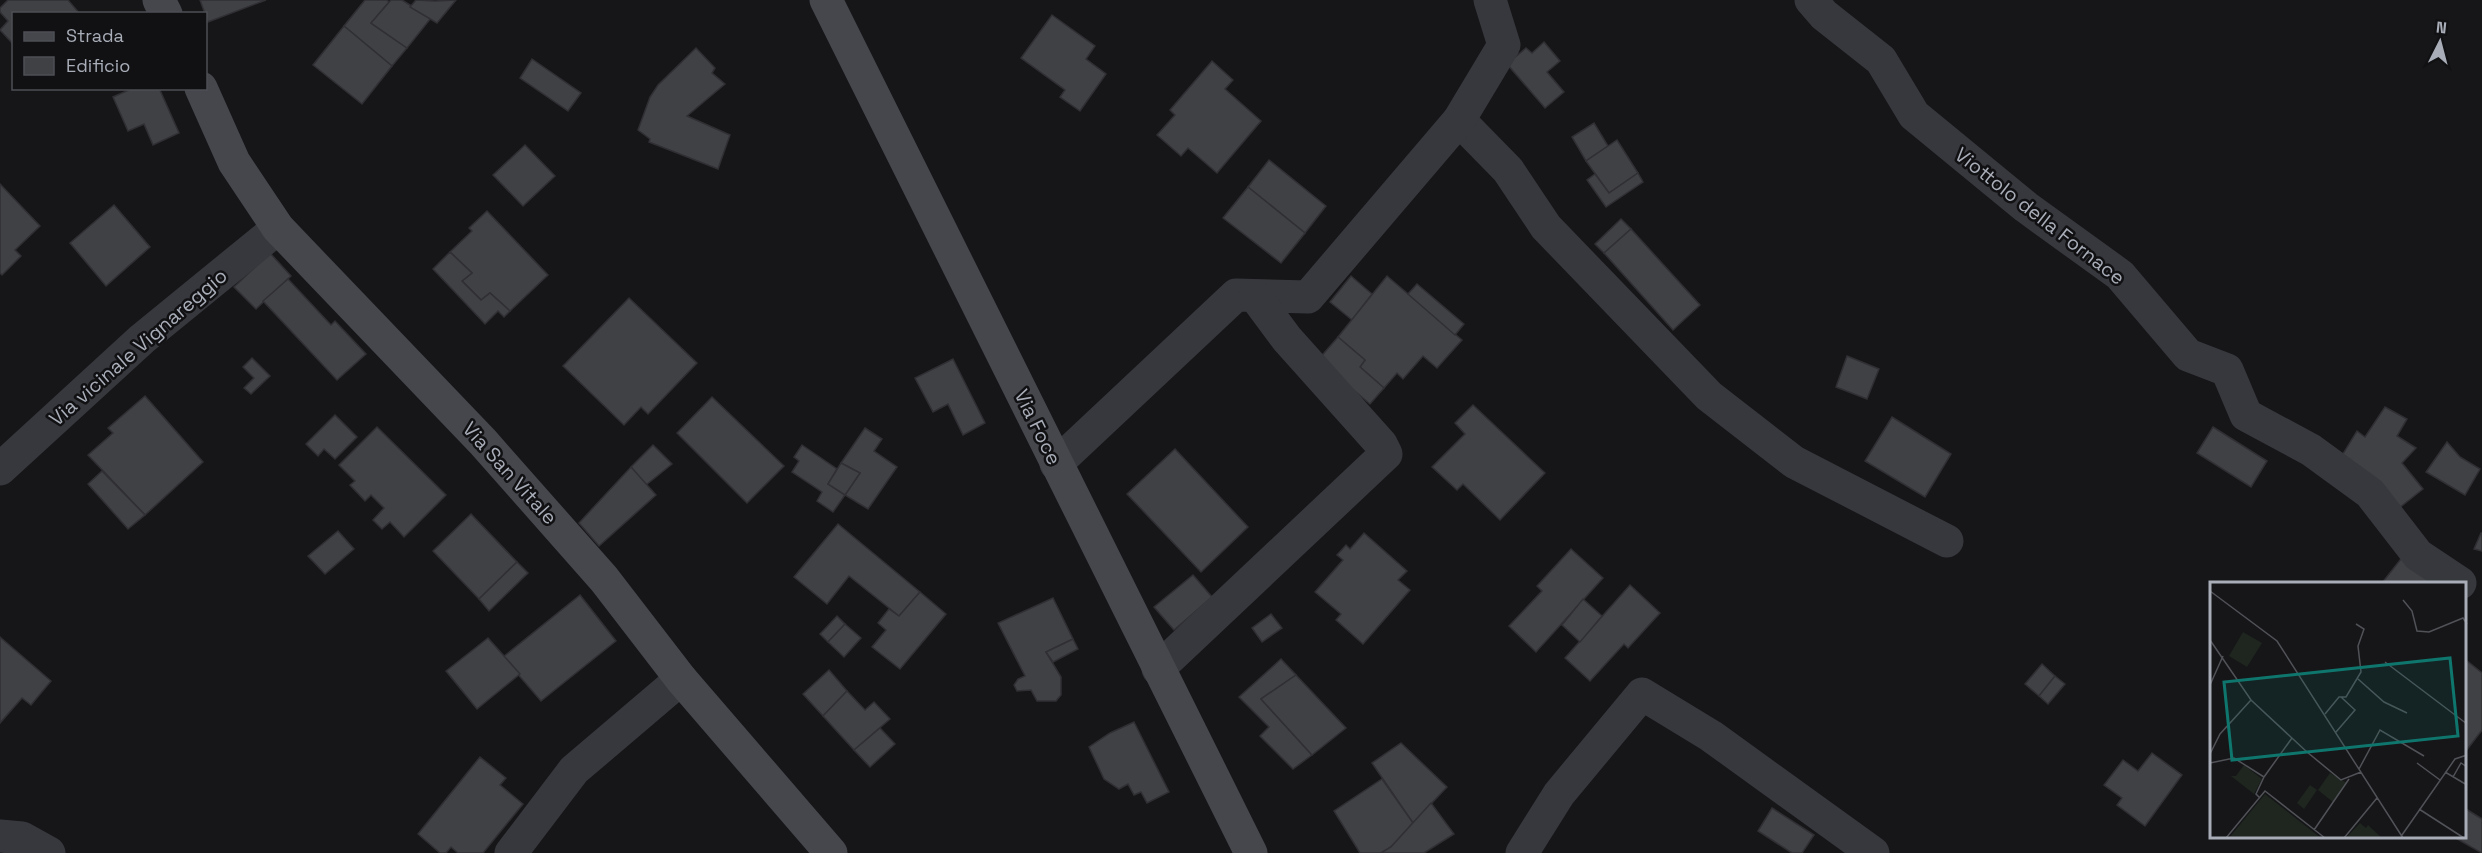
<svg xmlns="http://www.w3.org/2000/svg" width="2482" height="853" font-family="'Space Grotesk',sans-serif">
<rect width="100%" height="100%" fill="#161618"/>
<g fill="#404145" stroke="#303034" stroke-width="1.5">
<polygon points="8,0 68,0 80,14 14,14 14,45 0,30 8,21 0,12 0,8"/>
<polygon points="200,0 266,0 208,22"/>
<polygon points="365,0 387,0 389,2 371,23 407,48 392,66 344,26"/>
<polygon points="391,0 402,0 431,18 407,48 371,23"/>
<polygon points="416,0 435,1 456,0 437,23 410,7"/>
<polygon points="1052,15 1095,46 1086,59 1106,74 1080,111 1060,97 1065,90 1021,58"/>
<polygon points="344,26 392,66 362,104 313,65"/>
<polygon points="1544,42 1560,61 1547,72 1564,92 1545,108 1507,64 1526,48 1532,53"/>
<polygon points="696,48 715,68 712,73 725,84 687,116 730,135 718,169 649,142 650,139 638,130 650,97 658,85"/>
<polygon points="532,59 581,93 568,111 520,78"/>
<polygon points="1212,61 1233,80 1225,89 1261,121 1217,173 1188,148 1181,156 1157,135 1175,115 1170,110"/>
<polygon points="128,88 159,88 179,133 153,145 144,124 128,131 113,97 129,90"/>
<polygon points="1594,123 1608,146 1586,161 1572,137"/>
<polygon points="1617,140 1638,173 1609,193 1586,161"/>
<polygon points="525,145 555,176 523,206 493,175"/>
<polygon points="1269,160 1326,206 1305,233 1248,187"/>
<polygon points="1638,173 1643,182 1606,207 1587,180 1595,174 1609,193"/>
<polygon points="0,184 40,226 15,250 21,256 2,275 0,273"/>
<polygon points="1248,187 1305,233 1281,263 1223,218"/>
<polygon points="114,205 150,247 106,286 70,243"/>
<polygon points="487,211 548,275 510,311 490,293 481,300 462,281 472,273 450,252 472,231 469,228"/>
<polygon points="1621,219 1631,229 1604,253 1595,244"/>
<polygon points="1631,229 1700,305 1673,330 1604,253"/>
<polygon points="450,252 472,273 462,281 481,300 490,293 510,311 504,317 498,311 485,324 433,269"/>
<polygon points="270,253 291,276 256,309 234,287"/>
<polygon points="1351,276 1372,294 1352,320 1330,302"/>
<polygon points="1387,276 1462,340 1437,368 1423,356 1403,379 1397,373 1384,388 1360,367 1365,360 1338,337"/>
<polygon points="288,279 331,325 335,321 366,354 337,380 263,301"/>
<polygon points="1417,284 1464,324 1455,335 1408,294"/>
<polygon points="629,298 697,363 648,414 641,407 624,425 563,366"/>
<polygon points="1338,337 1365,360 1360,367 1384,388 1370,404 1318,360"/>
<polygon points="1847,356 1879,369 1867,399 1836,387"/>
<polygon points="252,358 270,376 251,394 244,388 254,378 243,367"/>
<polygon points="953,359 985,423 963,435 948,404 933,412 915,378"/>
<polygon points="145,396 203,462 145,515 88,455 113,433 108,428"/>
<polygon points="712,397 784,466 747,503 677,433"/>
<polygon points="1473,405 1545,473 1500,520 1463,484 1457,490 1432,467 1465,434 1455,423"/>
<polygon points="2385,407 2407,419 2397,436 2416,448 2402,463 2423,489 2399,508 2341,457 2357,431 2365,437"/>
<polygon points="335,415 357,437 335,459 324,449 318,456 306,444"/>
<polygon points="1892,417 1951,454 1925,497 1865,461"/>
<polygon points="377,427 446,495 404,537 390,522 382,529 373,520 384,508 371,495 365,501 350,485 355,481 339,465"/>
<polygon points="2213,427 2267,461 2251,487 2197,453"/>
<polygon points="865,428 882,439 874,451 897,467 868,509 845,495 860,473 841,463"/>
<polygon points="2447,442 2460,457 2480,469 2465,495 2426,472"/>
<polygon points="653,445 672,464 646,485 631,467"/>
<polygon points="802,445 837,469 828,484 845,495 833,512 817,501 822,492 792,472 799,461 794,457"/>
<polygon points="1175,449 1248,527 1201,572 1127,494"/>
<polygon points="841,463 860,473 845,495 828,484"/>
<polygon points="631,467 656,495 599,546 579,523"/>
<polygon points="102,471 145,515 128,529 88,484"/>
<polygon points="471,514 517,562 479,599 433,551"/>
<polygon points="838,524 920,592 899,616 849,576 827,604 794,577"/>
<polygon points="338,531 354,549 325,574 308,556"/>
<polygon points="1364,533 1407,571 1398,580 1410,590 1363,644 1336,620 1341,614 1315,592 1343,560 1337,555 1346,545 1350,549"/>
<polygon points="2481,533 2482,533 2482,551 2474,549"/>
<polygon points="1571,549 1603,578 1536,652 1509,626 1542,591 1537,586"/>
<polygon points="2408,550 2446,583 2382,583"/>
<polygon points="517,562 528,573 489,611 479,599"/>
<polygon points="1193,575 1212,597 1174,630 1154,607"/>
<polygon points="1630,585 1660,613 1628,648 1624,644 1590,681 1565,658"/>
<polygon points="920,592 946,614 900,669 872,647 886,630 878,623 889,609 899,616"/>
<polygon points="580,595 616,641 541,701 503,657"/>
<polygon points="1053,598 1073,639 1046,652 1061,677 1061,695 1056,701 1037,701 1031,690 1017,691 1014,685 1018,679 1025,676 998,623"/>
<polygon points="1583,599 1602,616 1580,642 1562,625"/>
<polygon points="1271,614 1282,628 1262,642 1252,628"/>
<polygon points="837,616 845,624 828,642 820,634"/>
<polygon points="845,624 861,638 844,657 828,642"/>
<polygon points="0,637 51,681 31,705 22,698 0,723"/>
<polygon points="488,638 520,674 477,709 446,671"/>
<polygon points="1073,639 1078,649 1053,662 1046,652"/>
<polygon points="1281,659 1296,675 1261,699 1312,755 1293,769 1260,736 1269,727 1239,697"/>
<polygon points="2466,660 2482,673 2482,730 2466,751"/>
<polygon points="2042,664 2055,676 2039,696 2025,684"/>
<polygon points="829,670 847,691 823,716 803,694"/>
<polygon points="1296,675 1346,728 1312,755 1261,699"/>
<polygon points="2055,676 2065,684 2048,704 2039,696"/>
<polygon points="847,691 865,710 874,702 890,719 854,750 823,716"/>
<polygon points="1134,722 1169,792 1147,803 1141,792 1134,795 1128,784 1119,789 1104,779 1089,747 1110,733"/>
<polygon points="880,728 895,744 870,767 854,750"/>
<polygon points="1401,743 1447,787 1413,823 1372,763"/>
<polygon points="2152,753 2182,775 2145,826 2117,805 2122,798 2104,785 2123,760 2138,771"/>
<polygon points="480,757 506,778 500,785 523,804 483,853 458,853 451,847 446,853 440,853 418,834"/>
<polygon points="1382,779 1413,823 1391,847 1381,853 1360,853 1334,811"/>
<polygon points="1431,803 1454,834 1424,853 1381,853 1391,847"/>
<polygon points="1772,808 1814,835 1802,853 1792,853 1758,831"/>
<polygon points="2466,809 2482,819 2482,853 2452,836 2466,836"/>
</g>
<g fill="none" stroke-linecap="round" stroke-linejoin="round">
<g stroke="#37383d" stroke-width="33">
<polyline points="1811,0 1824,15 1881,60 1914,115 2026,207 2120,275 2188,355 2227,370 2246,415 2311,450 2370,493 2418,555 2460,583"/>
<polyline points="1459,120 1508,170 1546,227 1709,396 1794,462 1947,541"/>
<polyline points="1056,464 1236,295 1308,297 1459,120 1504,45 1490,0"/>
<polyline points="0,469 142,339 278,228"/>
<polyline points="1158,669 1386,454 1381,444 1287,339 1255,296"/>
<polyline points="0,836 22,838 49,853"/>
<polyline points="511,853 574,770 681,679"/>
<polyline points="1522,853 1559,794 1642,694 1711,736 1873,853"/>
</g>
<g stroke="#45474d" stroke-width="33">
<polyline points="159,0 166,14"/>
<polyline points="826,0 1251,853"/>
<polyline points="201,88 234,162 278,228 483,442 604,579 681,679 831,853"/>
</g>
</g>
<g text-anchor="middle" stroke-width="5" stroke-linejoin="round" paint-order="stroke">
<g font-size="20" fill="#a8adb8" stroke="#111113">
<text transform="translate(2040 216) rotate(38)" y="7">Viottolo della Fornace</text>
<text transform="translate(138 347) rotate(-41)" y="7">Via vicinale Vignareggio</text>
<text transform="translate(1038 427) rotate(64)" y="7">Via Foce</text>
<text transform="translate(510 473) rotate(48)" y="7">Via San Vitale</text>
</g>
</g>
<g transform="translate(2210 582)">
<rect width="256" height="256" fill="#161618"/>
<path d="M33,50L52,61L37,85L19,74ZM34,183L52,197L44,212L21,194H26ZM120,191L137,201L123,220L108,208ZM100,203L107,208L94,227L87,221ZM55,212L111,256H19ZM150,241L156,246L158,243L172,256H136Z" fill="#1e261f"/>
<path fill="none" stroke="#505258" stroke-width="1.5" d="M0,9L67,59L193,256M193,18L202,29L207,49L219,50L253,36L257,42M0,58L41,118L97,170L131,198L151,190M175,80L257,142M148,97L174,120L197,131M0,103L13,74M115,132L129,115H136L151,90L148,64L154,47L146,42M126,150L145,128L131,115M0,172L10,152L41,118M0,181L24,176L54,195M207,181L230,198M149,187L170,148L214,174M235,190L257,203M243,195L251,181L257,185M49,215L46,212L54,195L82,156M209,227L254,256M104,248L139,197M192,253L245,177L257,173M16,256L55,209L115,256M134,256L167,216"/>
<path fill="#0f766e" fill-opacity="0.15" stroke="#0f766e" stroke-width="3" d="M240,76L248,154L22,178L14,100Z"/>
<rect width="256" height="256" fill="none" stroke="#a8adb8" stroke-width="3"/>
</g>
<rect x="12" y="12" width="195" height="78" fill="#111113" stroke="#4d4f55" stroke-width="1.5"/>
<rect x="24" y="32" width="30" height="9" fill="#45474d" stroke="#4d4f55" stroke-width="1.5"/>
<text x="66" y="42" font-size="18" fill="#a8adb8">Strada</text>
<rect x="24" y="57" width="30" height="18" fill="#404145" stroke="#4d4f55" stroke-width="1.5"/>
<text x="66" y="72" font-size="18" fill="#a8adb8">Edificio</text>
<g transform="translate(2440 42) rotate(6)" stroke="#111113" stroke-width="4.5" paint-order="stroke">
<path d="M0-4.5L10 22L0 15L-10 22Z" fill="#a8adb8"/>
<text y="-9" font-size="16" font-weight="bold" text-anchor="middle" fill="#a8adb8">N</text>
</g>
</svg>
